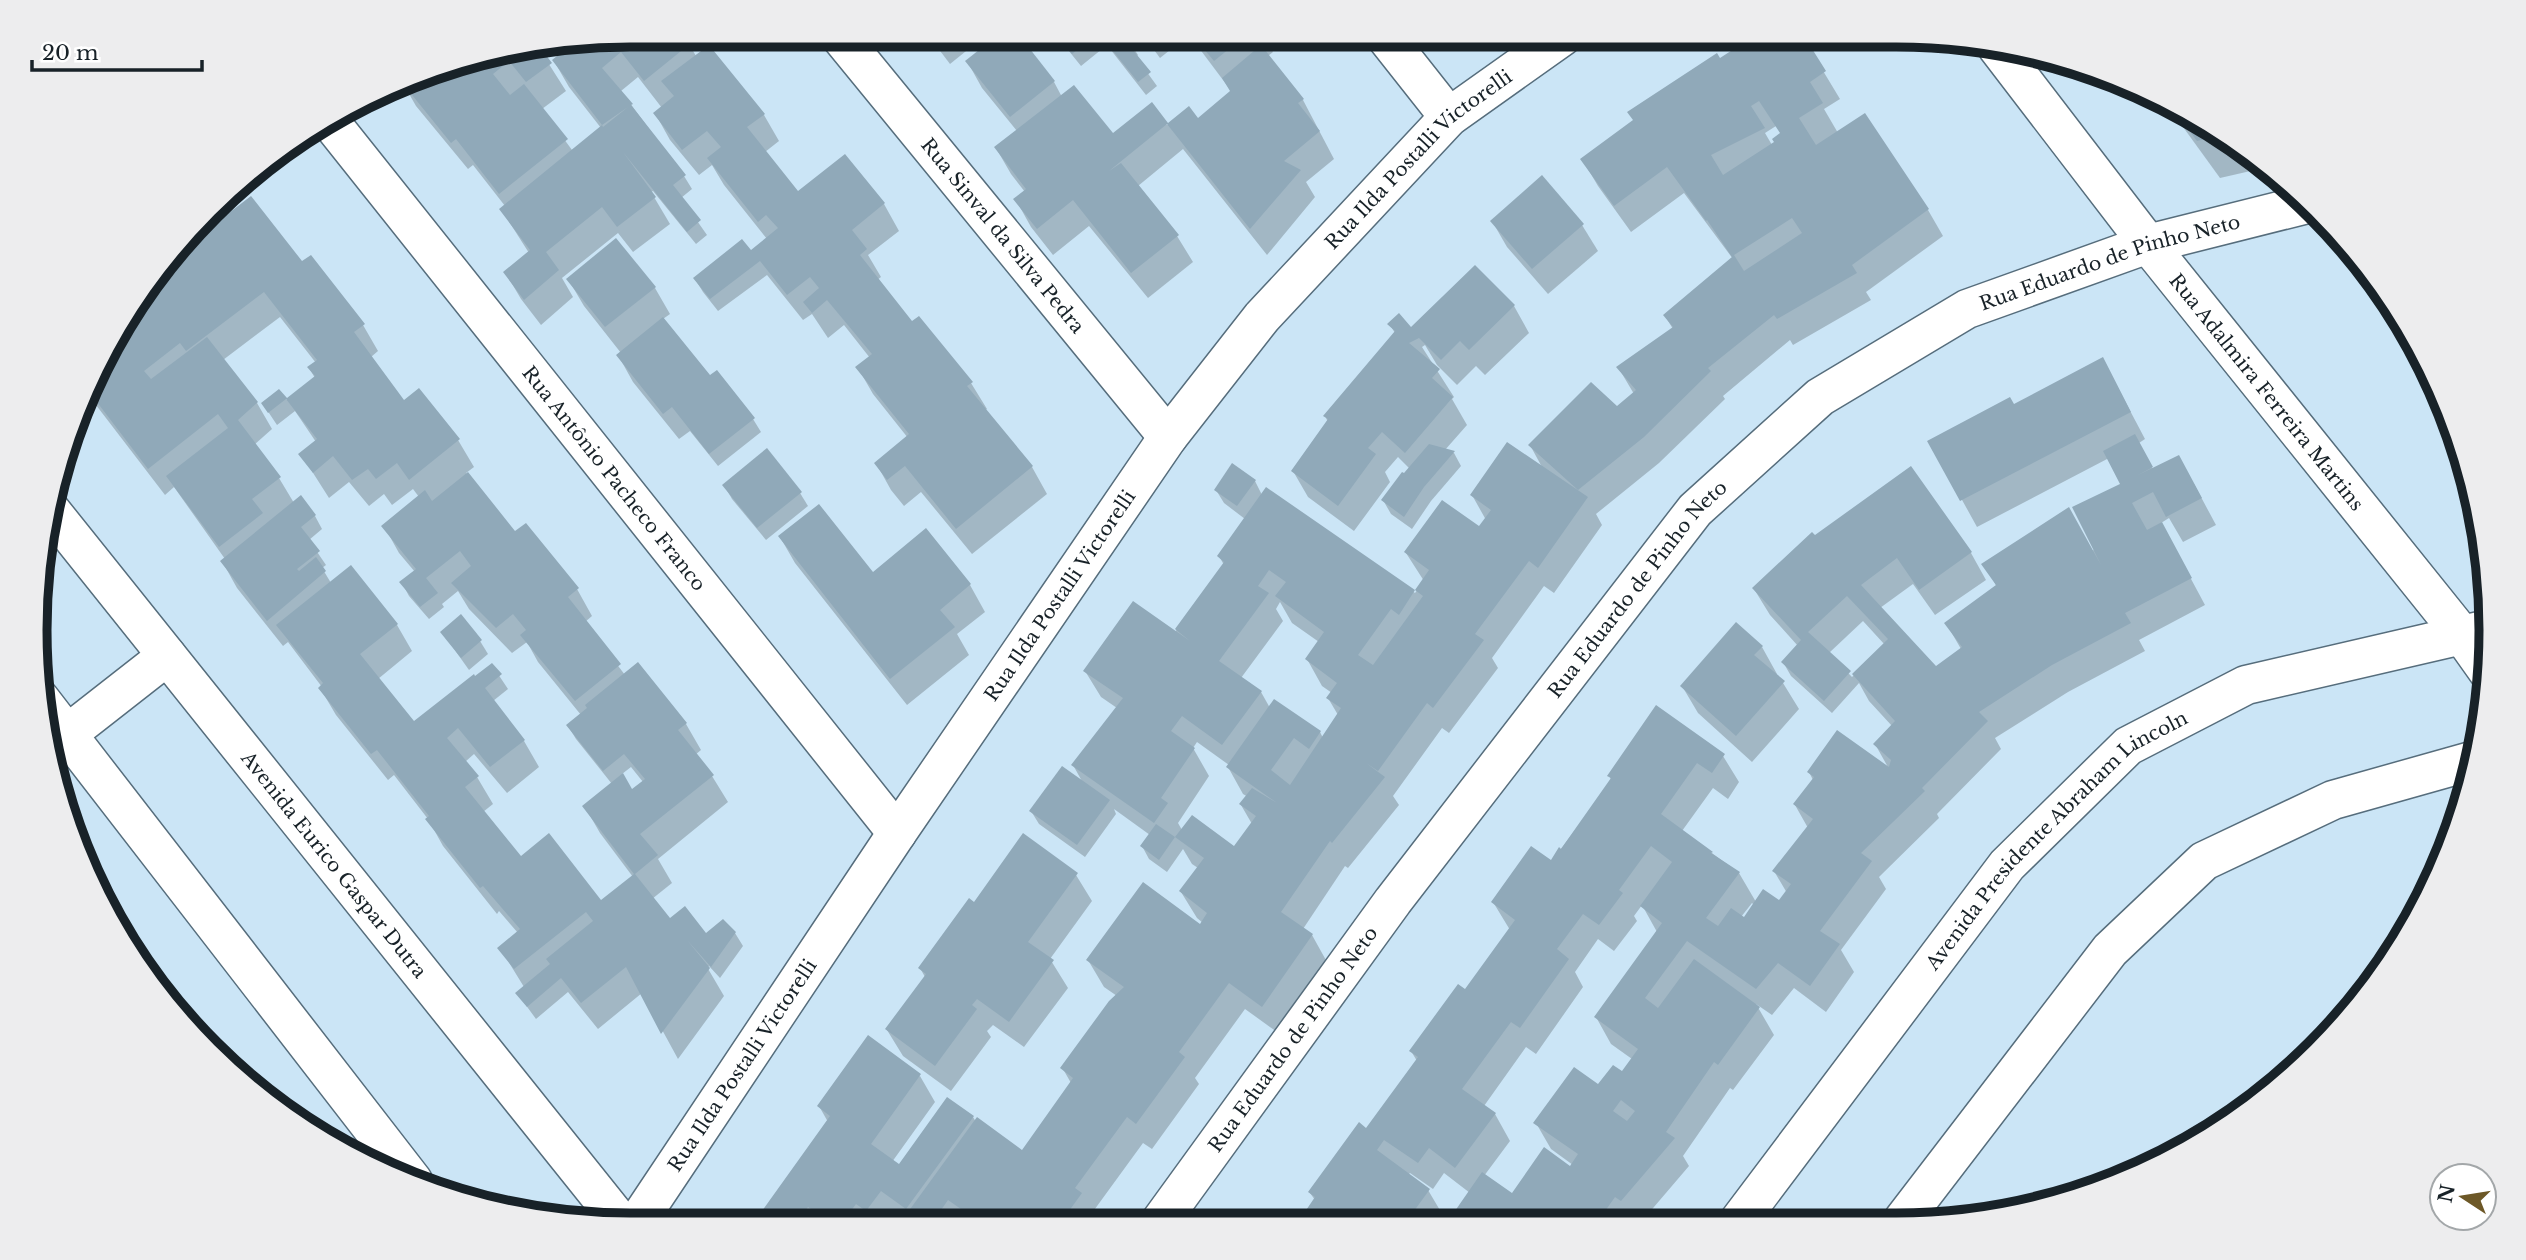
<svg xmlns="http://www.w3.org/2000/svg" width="2526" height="1260" font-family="'Libre Baskerville',serif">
<rect width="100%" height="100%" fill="#cbe5f6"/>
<g fill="#0003" fill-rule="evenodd">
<polygon points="630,35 689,44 696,56 764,115 779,141 765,152 797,193 844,156 884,204 899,231 868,255 881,277 877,280 912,324 971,383 987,409 985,410 1032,467 1047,494 972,554 921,492 904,506 891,490 876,463 908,438 873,394 858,368 870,358 844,325 828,338 812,314 803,320 767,275 718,311 703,292 695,279 756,259 767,239 724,185 712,165 699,175 670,140 655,113 662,108 638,77 621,91 684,176 692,189 681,198 707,235 696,244 653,191 651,192 670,224 633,252 618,233 562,278 573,297 541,325 521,299 505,272 529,253 501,209 505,206 473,165 468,169 416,106 404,85 438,67 512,54 518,62 531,51 540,50 566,91 542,109 572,150 601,128 569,87 554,61 575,44"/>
<polygon points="928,35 986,35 950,64"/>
<polygon points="1056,35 1125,35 1138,55 1136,57 1157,86 1146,95 1107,45 1081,66"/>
<polygon points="1143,35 1184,36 1185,38 1160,58"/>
<polygon points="1190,36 1264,36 1273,52 1268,56 1303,100 1334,159 1306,182 1315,197 1267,255 1183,149 1138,186 1177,236 1193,262 1148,298 1089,226 1053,255 1031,227 1016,200 1025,192 1011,174 996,148 1017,131 982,88 967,61 1054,82 1062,97 1112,136 1152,105 1167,125 1189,108 1198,120 1232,92"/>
<path d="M1802,36L1840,99L1824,109L1838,133L1928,210L1943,236L1866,292L1871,300L1793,345L1790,340L1723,396L1725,399L1659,463L1596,514L1602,525L1554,593L1544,586L1492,658L1498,668L1449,733L1442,728L1393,796L1399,805L1348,868L1345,866L1303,929L1312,935L1327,962L1277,1032L1245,1009L1195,1078L1199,1084L1152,1149L1143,1143L1092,1213L1095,1222L902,1223L904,1221L897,1216L892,1223H771L764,1211L828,1122L819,1106L920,1076L935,1102L892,1162L899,1167L973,1117L976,1122L1022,1152L1071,1083L1063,1069L1117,996L1104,987L1088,960L1201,926L1203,923L1197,918L1181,892L1198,868L1192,864L1183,849L1167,872L1149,859L1142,846L1150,835L1114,809L1116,814L1085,857L1039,824L1031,811L1083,783L1073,765L1117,708L1101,697L1085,671L1175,632L1224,565L1219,556L1245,519L1224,503L1216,490L1255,481L1262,495L1267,489L1415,593L1424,581L1406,553L1480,529L1486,520L1472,495L1543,469L1530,445L1617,409L1634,394L1618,367L1673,329L1665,316L1733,259L1684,193L1631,232L1598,186L1582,159L1720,61ZM1776,126L1782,135L1772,145L1765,133ZM1280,602L1292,623L1319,642L1307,659L1322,686L1332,693L1328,698L1338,715L1323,738L1320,732L1270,708L1261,692L1241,678L1283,621L1276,609ZM1197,742L1229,765L1228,767L1243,794L1248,797L1241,805L1252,824L1235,849L1182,830L1178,823L1209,776L1193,748Z"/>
<polygon points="2162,98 2258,158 2268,167 2220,178"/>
<polygon points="248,179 253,188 210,223 208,221"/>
<polygon points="1492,221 1582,225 1598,251 1548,294 1507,247"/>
<path d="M173,259L302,264L363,325L378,351L371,357L404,402L458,440L474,467L466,473L515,534L577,589L592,616L585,622L625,675L686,724L701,750L695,755L712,776L728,802L658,859L672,883L652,899L670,920L706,935L735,933L743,946L720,978L709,966L707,967L724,996L678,1059L642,993L598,1029L568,992L536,1019L517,993L524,987L500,948L518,933L499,911L497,914L443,846L428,819L394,775L388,780L336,715L320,688L322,687L288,642L283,646L237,588L222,561L225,559L174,487L165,495L86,392L135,300ZM280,317L316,363L309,368L315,378L287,400L279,392L263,404L277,425L295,411L316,442L301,454L329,498L349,482L369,506L384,494L392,505L413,489L419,497L384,526L399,553L415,572L402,583L409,596L429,619L444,607L442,604L458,591L469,609L512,653L527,642L538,662L581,715L568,726L576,739L612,784L585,807L600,833L633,877L601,903L521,858L483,812L493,804L477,777L465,762L474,754L507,793L539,767L524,741L493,701L508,689L492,665L413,723L378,679L412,651L397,625L331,583L322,568L326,565L309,540L322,529L315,516L294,503L279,478L254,445L272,429L257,403L223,360ZM631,767L643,782L632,791L622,774Z"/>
<polygon points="1475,267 1514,306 1529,333 1485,375 1476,366 1457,385 1437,365 1425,345 1422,347 1454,397 1452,399 1467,425 1445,450 1454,453 1461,466 1431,501 1412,529 1391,514 1383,500 1410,469 1398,457 1385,472 1390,482 1354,531 1308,497 1293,471 1328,422 1325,416 1395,333 1390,325 1411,329"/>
<polygon points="568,279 655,288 670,314 663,319 710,378 753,419 761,432 718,466 690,431 679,439 633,382 618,355 621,353 584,306"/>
<polygon points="2401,318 2411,332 2434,382 2425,384 2410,357"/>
<path d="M2117,386L2145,439L2139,443L2153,470L2194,484L2216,525L2183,542L2169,518L2161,523L2205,605L2139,640L2145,651L2068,692L1995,738L2001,749L1937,814L1939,818L1879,877L1886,889L1841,950L1854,972L1826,1012L1794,988L1772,1015L1756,1004L1774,1035L1733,1090L1730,1088L1683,1156L1689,1166L1642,1221H1450L1470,1193L1444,1173L1433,1189L1410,1173L1408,1175L1428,1190L1444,1217L1440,1221L1300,1222L1315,1200L1310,1193L1367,1131L1417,1061L1411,1051L1466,991L1510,930L1493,902L1551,862L1612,781L1609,776L1723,756L1739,782L1728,799L1713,788L1682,831L1739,873L1756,902L1779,903L1787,893L1774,871L1808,828L1795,805L1813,780L1809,772L1889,769L1875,744L1892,726L1869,701L1859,683L1832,713L1791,676L1783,662L1798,646L1770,615L1754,589L1815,538L1911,469L1971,553L1986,580L1935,615L1913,584L1880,608L1935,668L1961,649L1946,623L1997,587L1984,564L2095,550L2123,485L2109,458L1977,527L1930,442L2014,407ZM1863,621L1885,645L1852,677L1829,653ZM1752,903L1754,905L1745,919L1741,917ZM1642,905L1657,932L1596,1017L1611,1044L1632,1059L1622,1073L1536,1123L1551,1149L1573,1165L1571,1169L1512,1195L1484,1176L1510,1141L1495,1114L1484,1106L1526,1047L1536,1054L1583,987L1575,972L1598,939L1614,951L1637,921L1634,916Z"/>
<polygon points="724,485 800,493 808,506 766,540 732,499"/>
<polygon points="926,531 970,585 985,612 957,634 969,655 907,705 795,563 780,537 873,574"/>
<polygon points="442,632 480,641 488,654 469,670"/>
<polygon points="1762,647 1777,674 1775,676 1783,683 1799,709 1752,762 1698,713 1682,686"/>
<polygon points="1076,875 1092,901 1050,959 1068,988 1024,1047 993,1025 987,1031 991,1037 951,1091 903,1056 887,1030 925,977 920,968 974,904"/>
</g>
<g fill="#90a9b9" fill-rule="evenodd">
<path d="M630,35H685L691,43L644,81L621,52L602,68L633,104L631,105L686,175L673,185L701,220L687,232L623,152L656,197L617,227L602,207L546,252L559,270L524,300L503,272L530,250L499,209L602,125L552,60L571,45ZM628,107L603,127L602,125Z"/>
<polygon points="929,35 962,35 942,51"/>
<polygon points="998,35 1019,35 1055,81 1010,117 965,61"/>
<polygon points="1057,35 1095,35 1072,54"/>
<polygon points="1100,35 1128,35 1132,41 1128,44 1151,72 1138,82"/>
<polygon points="1193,36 1245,36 1214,61"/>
<path d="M1754,36H1804L1826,71L1810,82L1823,103L1799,118L1816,145L1865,113L1929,209L1852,265L1857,273L1777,319L1774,315L1708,368L1711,371L1644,437L1578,490L1528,445L1591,382L1617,406L1636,390L1616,367L1673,327L1663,315L1732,257L1707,220L1706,221L1667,167L1614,206L1580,159L1633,120L1627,112L1717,53L1720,58ZM1759,101L1780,133L1772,139L1774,142L1723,175L1711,155L1765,128L1751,106ZM1792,218L1802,233L1744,271L1734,255Z"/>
<polygon points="709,45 765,114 747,127 798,191 845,154 885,203 852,230 867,249 860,255 912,321 919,316 973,382 967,386 1033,466 956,529 905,466 887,480 874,463 909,434 855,367 872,354 827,300 812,313 803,302 819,288 810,277 787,295 760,261 710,299 693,278 742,239 751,250 778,228 766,215 758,222 707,158 721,147 707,131 682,150 653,113 674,96 661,81"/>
<polygon points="1261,45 1304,99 1298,103 1320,131 1284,161 1301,170 1250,229 1167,124 1109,171 1121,163 1179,235 1131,273 1073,200 1037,229 1013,199 1026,189 994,147 1074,85 1113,133 1152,102 1168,123 1189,106 1198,118 1230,91 1222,78"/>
<polygon points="542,50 552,63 526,82 509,61 493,74 510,95 524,84 568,139 499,194 456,139 451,143 404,85 438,67 514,54 518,59 527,52"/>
<polygon points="2169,103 2222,135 2197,141"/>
<polygon points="1542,175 1584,224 1532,269 1490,221"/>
<polygon points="251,196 302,261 311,255 365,324 354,332 404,400 419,388 460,439 409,480 397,463 376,479 368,469 352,480 333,456 313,473 298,454 317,439 286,399 268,413 261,403 279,389 287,398 315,376 307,367 317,360 264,292 186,351 180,343 144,371 151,379 207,337 258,402 238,420 281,477 252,499 263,513 219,547 166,476 228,428 218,414 148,469 87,389 135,300 182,249"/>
<polygon points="616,238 656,287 605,327 566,279"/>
<polygon points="1475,265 1515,305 1469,350 1460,341 1441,360 1419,338 1409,343 1440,369 1432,378 1453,397 1405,453 1382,432 1368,448 1376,454 1338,506 1291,471 1328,419 1323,416 1395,331 1387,324 1399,313 1411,327"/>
<polygon points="2398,315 2411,332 2421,355 2408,358"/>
<polygon points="663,317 710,375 717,370 755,418 709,454 672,407 663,414 616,355"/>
<polygon points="2103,357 2131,412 1960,501 1927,441 2010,397 2014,404"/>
<path d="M2135,434L2153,467L2138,475L2179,455L2202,498L2166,517L2153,492L2132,503L2147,530L2162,522L2192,578L2125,613L2131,623L2052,665L1979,712L1988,721L1922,788L1925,791L1861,853L1872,861L1820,931L1840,944L1810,986L1778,963L1756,989L1687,941L1645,998L1658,1008L1694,959L1760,1007L1718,1065L1714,1062L1666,1132L1675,1138L1621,1201L1615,1197L1598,1221H1502L1494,1216L1489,1221H1448L1482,1172L1512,1193L1544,1147L1570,1166L1578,1154L1533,1123L1574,1067L1598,1084L1613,1065L1622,1071L1638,1049L1594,1017L1662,923L1640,906L1672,862L1651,846L1619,890L1623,893L1599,925L1583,914L1557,949L1569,959L1520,1028L1511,1022L1462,1089L1496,1113L1455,1168L1429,1148L1418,1163L1384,1140L1377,1150L1430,1189L1406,1222H1298L1315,1197L1308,1192L1359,1122L1366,1128L1418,1057L1409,1051L1458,984L1465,989L1515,920L1491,902L1531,846L1551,860L1559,847L1561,849L1611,778L1607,776L1656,705L1725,754L1712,773L1697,763L1661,814L1713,852L1711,853L1740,872L1706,918L1718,926L1731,908L1744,917L1763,889L1779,900L1791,884L1772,871L1813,819L1793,804L1814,777L1807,772L1837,730L1889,767L1891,760L1873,744L1895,721L1852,674L1888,639L1847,596L1808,632L1851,671L1824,701L1781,662L1801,640L1752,588L1812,532L1815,535L1911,466L1972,552L1919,590L1897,558L1861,585L1936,666L1962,647L1944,623L1996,585L1981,564L2069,507L2101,565L2072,507L2120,484L2103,451ZM1621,1100L1635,1111L1627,1121L1613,1111Z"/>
<path d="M1507,442L1588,497L1538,568L1529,561L1475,634L1484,640L1433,708L1427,703L1378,771L1366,763L1385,777L1332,843L1330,841L1281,912L1313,934L1262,1007L1229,983L1179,1052L1185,1057L1136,1124L1127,1117L1075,1188L1082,1193L1061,1222L981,1223L948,1200L932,1223H900L977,1117L1022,1150L1073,1078L1060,1068L1109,1001L1124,987L1086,960L1143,882L1200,924L1207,913L1179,891L1204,858L1175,837L1159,860L1140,846L1156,824L1175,837L1192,815L1234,846L1256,816L1239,804L1252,788L1277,803L1226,767L1274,699L1321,731L1309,749L1294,738L1271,770L1290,785L1341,708L1326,698L1337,683L1305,659L1324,632L1275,596L1286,582L1269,570L1258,586L1269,593L1219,661L1262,691L1222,745L1182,716L1171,731L1195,748L1161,798L1168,803L1154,823L1071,765L1123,698L1083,671L1133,601L1190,641L1175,629L1224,562L1217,556L1266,487L1415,590L1429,570L1404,552L1442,500L1479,526L1491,510L1470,495ZM1415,590L1423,596L1373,665L1358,655L1391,609L1399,615Z"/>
<polygon points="1429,444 1455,451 1424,487 1404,517 1381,500 1402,472 1404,473"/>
<polygon points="767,448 802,492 757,528 722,485"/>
<polygon points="1232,463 1256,480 1237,506 1214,490"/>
<polygon points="468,472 515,531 526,523 579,588 568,597 621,664 575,701 520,635 526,630 513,614 496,628 451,583 471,566 460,551 426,578 438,593 420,607 399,582 416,569 381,526 425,490 432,501"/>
<polygon points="301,495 316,515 301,527 320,551 297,569 299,571 316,557 326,571 267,621 220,561"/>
<polygon points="819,504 873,572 926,528 971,584 940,610 955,627 890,679 778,536"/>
<polygon points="351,565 398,624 360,654 414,721 474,674 475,676 492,663 502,674 485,688 525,740 490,767 458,728 447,738 479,776 465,787 521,856 549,833 601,900 634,874 582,806 623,773 632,789 645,779 624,754 603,771 566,725 587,708 585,705 638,662 687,723 678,730 714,775 640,834 658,855 635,874 670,918 685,906 706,933 723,919 736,932 711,967 687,940 710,968 661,1034 626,967 581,1003 561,978 527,1007 515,993 550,964 546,959 593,921 586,912 514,969 497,948 520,929 483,886 480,888 425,819 429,816 377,750 371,754 318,688 323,683 276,625"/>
<polygon points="461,614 482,640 461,658 440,632"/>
<polygon points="1736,622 1763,646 1754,655 1785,681 1736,736 1680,686"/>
<polygon points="1062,766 1110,800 1077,845 1029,811"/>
<polygon points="1023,833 1078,873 1028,942 1054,960 1009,1022 977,999 972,1005 977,1009 935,1066 885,1029 926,974 918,968 969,898 974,902"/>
<polygon points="868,1035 921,1074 871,1144 899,1164 947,1097 974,1116 906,1209 881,1191 866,1211 856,1204 842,1223 823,1223 826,1219 808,1207 796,1223 778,1223 762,1211 830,1116 817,1106"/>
<polygon points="959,1209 978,1223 949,1223"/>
</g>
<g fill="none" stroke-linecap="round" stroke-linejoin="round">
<defs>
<g id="street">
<path id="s1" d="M839,35L1168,437"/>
<polyline points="1385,36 1449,117"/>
<path id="s2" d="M1997,47L2148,244L2462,635L2489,673"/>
<path id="s3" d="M332,124L897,833"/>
<polyline points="52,746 167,656"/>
<path id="s4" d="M1160,1222L1393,901L1695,510L1820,397L1967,309L2148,244L2307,204"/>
<path id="s5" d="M636,1224L897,833L1168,437L1262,317L1449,117L1563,36"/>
</g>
<g id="secondary">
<path id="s6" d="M48,507L622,1224"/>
<polyline points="40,699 413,1181"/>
<polyline points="1903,1220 2110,950 2204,861 2333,800 2475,760"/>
<path id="s7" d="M1739,1221L2007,865L2128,746L2246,685L2488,629"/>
</g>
</defs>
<use href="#street" stroke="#566d7c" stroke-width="41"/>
<use href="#secondary" stroke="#566d7c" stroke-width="41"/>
<use href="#street" stroke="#fff" stroke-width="38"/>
<use href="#secondary" stroke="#fff" stroke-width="38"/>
</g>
<g text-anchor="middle" stroke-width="6" stroke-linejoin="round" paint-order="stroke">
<g font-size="19" fill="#182228" stroke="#fff">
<text dy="7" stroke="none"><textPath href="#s5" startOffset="1325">Rua Ilda Postalli Victorelli</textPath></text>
<text dy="7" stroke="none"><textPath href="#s1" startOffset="259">Rua Sinval da Silva Pedra</textPath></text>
<text dy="7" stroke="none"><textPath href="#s4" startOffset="1381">Rua Eduardo de Pinho Neto</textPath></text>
<text dy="7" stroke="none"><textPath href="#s2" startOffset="438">Rua Adalmira Ferreira Martins</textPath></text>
<text dy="7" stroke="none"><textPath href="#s3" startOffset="453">Rua Antônio Pacheco Franco</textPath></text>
<text dy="7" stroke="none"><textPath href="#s4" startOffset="793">Rua Eduardo de Pinho Neto</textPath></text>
<text dy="7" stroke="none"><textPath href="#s5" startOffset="758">Rua Ilda Postalli Victorelli</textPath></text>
<text dy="7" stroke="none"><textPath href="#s7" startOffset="499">Avenida Presidente Abraham Lincoln</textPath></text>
<text dy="7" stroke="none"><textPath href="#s6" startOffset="458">Avenida Eurico Gaspar Dutra</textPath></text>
<text dy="7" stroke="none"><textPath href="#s4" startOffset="226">Rua Eduardo de Pinho Neto</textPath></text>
<text dy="7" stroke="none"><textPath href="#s5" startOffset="191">Rua Ilda Postalli Victorelli</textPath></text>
</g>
</g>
<path d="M0 0H2526V1260H0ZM630 47H1896A583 583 0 0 1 2479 630V630A583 583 0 0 1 1896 1213H630A583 583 0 0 1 47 630V630A583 583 0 0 1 630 47Z" fill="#ededee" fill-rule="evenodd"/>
<path fill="none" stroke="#182228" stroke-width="9" d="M630 47H1896A583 583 0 0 1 2479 630V630A583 583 0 0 1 1896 1213H630A583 583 0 0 1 47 630V630A583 583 0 0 1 630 47Z"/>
<g transform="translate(2463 1197) rotate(282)"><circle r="33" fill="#ffffff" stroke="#a3a7a9" stroke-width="2"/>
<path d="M0-5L12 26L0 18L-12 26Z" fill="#6d5827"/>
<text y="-10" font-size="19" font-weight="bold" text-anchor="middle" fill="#182228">N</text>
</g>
<path d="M32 60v10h170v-10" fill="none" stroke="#182228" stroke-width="3.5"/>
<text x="42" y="60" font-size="21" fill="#182228" stroke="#ffffff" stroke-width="5" paint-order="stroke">20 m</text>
</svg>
